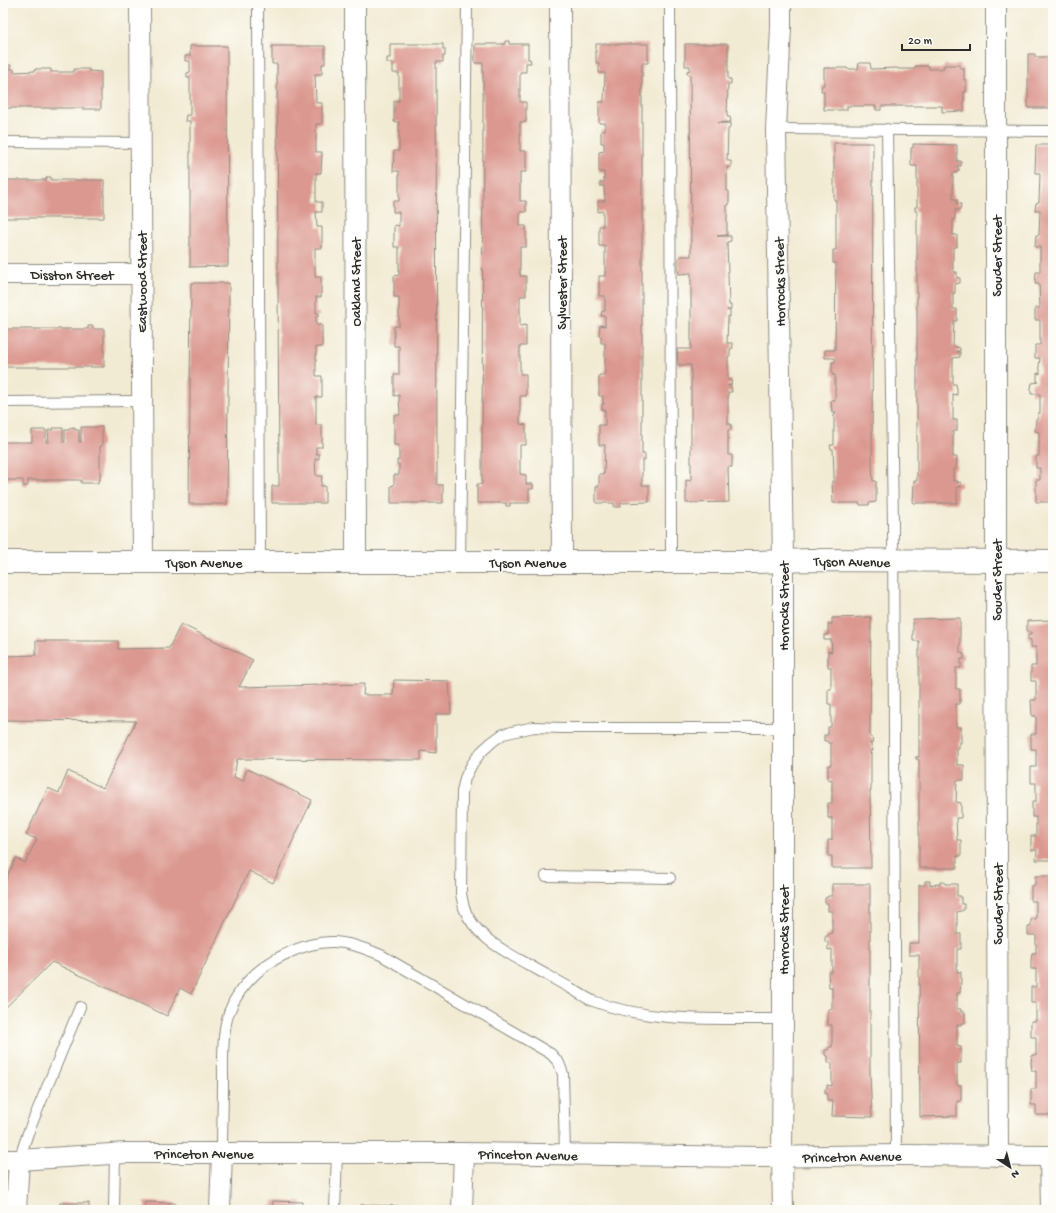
<svg xmlns="http://www.w3.org/2000/svg" width="1056" height="1213" font-family="'Gochi Hand',sans-serif">
<rect width="100%" height="100%" fill="#fdfcf7"/>
<filter id="ink" filterUnits="userSpaceOnUse"><feTurbulence type="fractalNoise" baseFrequency=".025" numOctaves="2"/><feDisplacementMap in="SourceGraphic" scale="8" xChannelSelector="R" yChannelSelector="G"/><feConvolveMatrix kernelMatrix="1 2 1 2 8 2 1 2 1" color-interpolation-filters="sRGB"/></filter>
<filter id="wash" filterUnits="userSpaceOnUse"><feTurbulence type="fractalNoise" baseFrequency=".012" numOctaves="4" result="noise"/><feDisplacementMap in="SourceGraphic" scale="16" xChannelSelector="R" yChannelSelector="G"/><feGaussianBlur stdDeviation="0.9" result="paint"/><feColorMatrix in="noise" values="0 0 0 0 0 0 0 0 0 0 0 0 0 0 0 0 0 1.4 0 .05"/><feComposite in="paint" operator="in"/></filter>
<g filter="url(#wash)">
<rect width="100%" height="100%" fill="#f2ebd4"/>
<g id="blocks">
<g fill="#db9890">
<polygon points="505,41 509,41 509,44 528,44 528,59 530,59 531,63 526,63 526,72 520,72 520,102 526,102 526,122 520,122 520,151 526,151 526,172 520,172 520,201 526,201 526,212 520,212 520,226 526,226 526,247 520,247 520,276 526,276 526,296 520,296 520,326 526,325 526,346 520,346 520,374 526,374 526,396 520,396 520,424 526,425 526,445 520,445 520,474 526,475 526,484 533,484 533,489 529,489 529,503 510,503 510,506 506,506 506,503 477,503 477,484 482,484 483,112 483,63 475,63 475,44 505,44"/>
<polygon points="390,44 443,44 443,49 445,49 445,56 443,56 443,62 436,62 437,485 443,485 443,503 391,503 391,486 394,485 394,475 399,475 399,464 397,464 397,460 399,460 399,445 394,445 394,415 400,415 399,395 394,396 394,375 399,375 399,346 394,346 394,326 399,326 399,297 394,297 394,276 399,275 399,247 394,247 394,225 399,226 399,212 393,212 393,201 399,201 399,171 393,171 394,151 399,151 399,122 394,122 394,101 399,101 399,73 393,73 393,63 387,63 387,58 390,58"/>
<polygon points="596,44 648,44 648,63 642,63 642,454 645,454 645,460 642,460 642,485 649,485 649,502 621,503 621,507 614,507 614,503 596,503 596,486 599,486 599,474 604,474 605,445 599,445 599,425 605,425 605,410 602,410 602,404 604,404 604,403 603,403 603,396 599,396 599,375 605,375 605,343 601,343 601,336 599,336 600,325 605,326 605,316 601,316 602,311 605,311 605,296 599,296 599,276 605,276 605,246 599,246 599,226 603,226 603,211 598,212 598,201 605,201 604,186 600,186 600,182 604,182 604,172 599,172 599,152 604,151 604,143 601,143 601,131 605,130 605,123 599,123 599,102 604,102 605,73 599,73 599,63 596,63"/>
<polygon points="685,44 728,44 728,79 731,79 731,84 728,84 727,117 730,117 731,122 717,123 730,123 730,128 728,129 727,161 731,161 731,167 727,167 727,191 729,191 729,205 727,205 727,235 717,236 731,236 731,241 727,242 729,305 731,305 731,310 727,310 730,311 730,317 728,316 727,343 732,343 733,348 730,349 730,356 728,356 728,380 732,380 731,385 728,385 728,386 731,386 732,392 728,392 728,424 731,424 731,430 728,430 728,455 732,455 732,467 728,467 729,502 686,503 686,480 691,481 691,365 678,365 677,349 691,349 691,273 679,274 678,271 678,259 680,256 691,256 690,74 687,74 687,71 690,70 690,66 685,66"/>
<polygon points="190,46 227,46 228,266 190,267 190,121 185,121 186,115 190,115 190,78 187,78 187,73 190,72 190,61 185,61 185,56 190,56"/>
<polygon points="272,46 325,46 325,64 322,64 322,74 315,74 316,103 322,103 322,124 316,124 316,152 322,152 321,173 316,173 316,202 322,202 322,212 316,212 317,227 322,227 322,248 315,248 315,277 321,277 321,297 316,297 316,313 319,313 319,316 316,316 316,325 322,325 322,347 316,347 316,376 322,376 322,397 316,397 316,425 322,425 322,447 316,447 316,454 319,454 319,459 315,459 316,476 322,476 321,486 325,486 325,503 272,503 272,486 279,486 277,64 272,64"/>
<polygon points="1028,54 1035,54 1035,57 1053,57 1053,108 1028,108"/>
<polygon points="859,63 870,63 871,69 897,68 899,69 915,69 915,66 929,66 929,69 941,69 942,68 944,68 944,65 960,65 960,68 964,68 964,80 966,80 966,92 964,92 964,111 942,112 942,106 881,106 881,110 876,110 876,106 847,106 847,110 824,110 824,91 821,91 822,85 824,85 824,68 847,68 847,69 858,69"/>
<polygon points="3,65 11,65 11,69 14,69 14,72 35,71 35,69 51,69 51,72 74,72 74,69 89,69 89,71 101,72 101,109 82,109 82,108 3,108"/>
<polygon points="834,143 873,143 872,464 873,481 876,481 876,502 869,503 869,505 860,505 860,503 833,503 832,481 834,481 834,474 833,449 831,449 830,445 834,445 834,415 835,415 836,412 832,412 831,400 835,400 835,375 832,375 832,362 835,362 835,358 825,358 825,350 835,350 836,263 833,263 833,250 836,250 836,200 834,200"/>
<polygon points="913,144 957,145 957,161 961,161 961,166 957,166 957,168 959,168 959,171 957,171 957,173 953,173 953,199 957,199 957,204 961,204 960,210 955,210 955,219 953,219 953,235 957,235 957,247 953,247 953,272 957,272 957,278 960,278 960,283 955,284 955,293 953,293 953,309 957,309 957,321 954,321 953,346 960,348 960,351 957,351 957,352 960,352 960,357 953,358 953,384 956,384 957,389 957,395 953,394 953,420 957,420 957,431 953,431 953,457 957,457 956,469 953,469 953,481 958,481 957,483 961,482 961,487 957,487 957,503 913,503 914,481 917,481 917,211 915,211 915,207 917,207 917,166 911,166 911,148 913,148"/>
<polygon points="1036,145 1053,145 1053,502 1036,502 1036,480 1040,480 1040,468 1036,468 1036,456 1039,456 1039,432 1035,431 1036,419 1039,419 1038,418 1038,413 1040,413 1040,394 1031,394 1031,388 1032,383 1039,382 1037,382 1037,373 1040,374 1040,370 1039,365 1040,358 1035,358 1035,345 1040,345 1040,320 1035,320 1035,308 1040,308 1039,284 1035,284 1036,272 1040,272 1040,247 1035,247 1036,235 1039,235 1040,210 1035,210 1036,203 1039,202 1040,173 1035,173"/>
<polygon points="47,177 51,177 51,180 104,180 104,218 3,218 3,180 46,180"/>
<polygon points="191,283 229,283 227,504 189,504"/>
<polygon points="88,326 93,326 93,329 104,329 104,367 3,367 3,329 88,329"/>
<polygon points="75,427 75,430 79,430 79,442 81,442 81,427 102,427 102,446 100,446 100,480 98,480 98,483 81,483 81,480 28,480 28,486 23,486 23,480 5,480 5,483 3,483 3,442 32,442 32,430 46,430 46,442 49,442 48,430 53,430 53,428 63,428 63,442 65,442 65,430 69,430 69,428"/>
<polygon points="871,617 870,737 872,737 873,743 870,743 870,745 872,745 873,751 870,751 870,754 871,753 871,791 870,791 871,868 832,868 832,856 828,856 828,840 832,840 832,818 828,818 828,803 832,803 832,779 828,780 828,765 831,765 831,743 828,743 828,741 824,741 824,735 828,735 828,727 831,727 831,704 828,704 828,689 831,689 831,667 828,667 828,651 832,652 831,640 824,640 824,635 828,635 828,624 832,624 832,618"/>
<polygon points="960,618 960,652 961,652 961,653 964,654 964,659 961,659 961,668 956,668 956,689 960,689 960,704 956,704 956,727 961,727 961,743 959,743 959,749 957,749 957,765 964,765 964,780 957,780 956,802 961,803 961,818 956,818 957,840 961,840 961,856 957,856 957,868 919,868 919,760 916,759 916,757 919,757 919,641 913,641 913,619"/>
<polygon points="1053,620 1053,860 1036,860 1037,850 1031,850 1031,836 1036,836 1036,817 1032,817 1032,802 1036,802 1036,783 1031,783 1031,767 1036,767 1036,749 1031,749 1031,734 1036,734 1036,716 1032,716 1031,700 1036,700 1036,681 1031,681 1031,666 1036,666 1036,647 1031,647 1031,640 1028,639 1028,635 1031,635 1031,632 1027,632 1027,621"/>
<polygon points="181,624 253,660 239,687 364,684 363,695 393,695 394,680 449,681 451,714 436,714 436,753 421,751 421,760 237,759 234,777 243,781 247,769 312,800 273,883 249,871 191,994 180,988 167,1016 52,962 3,1010 3,885 16,858 25,863 37,839 26,835 48,788 59,793 68,771 103,788 136,721 3,720 3,641 6,641 5,656 36,655 36,641 118,641 118,649 169,648"/>
<polygon points="1035,876 1053,876 1053,1115 1036,1115 1036,1105 1031,1105 1031,1089 1036,1089 1036,1071 1032,1071 1031,1063 1032,1055 1036,1055 1036,1037 1031,1037 1031,1021 1036,1021 1036,1003 1031,1003 1031,987 1036,987 1036,969 1031,969 1031,961 1032,953 1036,953 1036,935 1028,935 1028,927 1031,927 1031,919 1036,919 1036,901 1031,901 1031,886 1035,885"/>
<polygon points="925,881 930,881 930,885 940,884 940,882 944,882 945,884 957,884 957,896 961,896 961,904 964,904 964,910 957,912 957,934 961,934 961,949 957,949 957,972 961,972 961,980 960,993 957,993 957,1009 961,1009 961,1012 965,1012 965,1023 961,1023 961,1025 957,1025 957,1046 961,1047 961,1063 957,1063 957,1085 961,1085 961,1101 957,1101 957,1116 920,1117 919,955 909,955 909,943 919,943 919,885 925,885"/>
<polygon points="832,884 870,884 870,1075 872,1117 832,1116 833,1101 827,1101 827,1093 825,1093 825,1089 827,1089 827,1085 832,1086 832,1063 828,1063 828,1056 825,1055 825,1050 828,1050 829,1047 832,1047 832,1025 828,1025 828,1009 832,1009 832,987 829,987 828,972 832,972 832,949 828,950 828,942 825,941 825,936 828,936 828,934 832,933 832,911 828,911 828,903 825,903 825,898 828,897 828,896 832,896"/>
<polygon points="273,1201 302,1202 302,1210 272,1210"/>
<polygon points="145,1202 175,1203 175,1210 145,1210"/>
<rect x="60" y="1203" width="29" height="7"/>
<polygon points="361,1205 399,1206 399,1210 360,1210"/>
</g>
</g>
</g>
<g filter="url(#ink)">
<use href="#blocks" fill-opacity="0" stroke="#8e8b80" stroke-width="1"/>
<g fill="none" stroke-linecap="round" stroke-linejoin="round">
<defs>
<g id="service">
<polyline points="258,3 260,562"/>
<polyline points="670,3 671,562"/>
<polyline points="776,129 1053,131"/>
<polyline points="887,129 893,524 896,1155"/>
<polyline points="3,142 141,143"/>
<polyline points="3,402 142,401"/>
<polyline points="460,562 467,3"/>
<path d="M783,728H562L534,727L503,734L492,742L481,752L472,764L465,778L462,792L461,894C462,898 463,904 464,908C475,937 504,951 529,965C543,973 558,981 572,989C579,993 586,998 593,1001C654,1024 719,1018 783,1019"/>
<polyline points="546,876 670,878"/>
<path d="M222,1153C222,1129 223,1105 223,1081C223,1062 222,1042 226,1023C233,991 258,966 288,953C324,936 345,940 381,955L551,1054L559,1063L563,1074L565,1154"/>
<polyline points="1045,1156 1046,1210"/>
<polyline points="19,1160 28,1133 80,1007"/>
<polyline points="114,1210 115,1153"/>
<polyline points="335,1210 337,1153"/>
</g>
<g id="minor">
<polyline points="140,3 143,562"/>
<polyline points="355,3 356,562"/>
<polyline points="560,3 562,562"/>
<polyline points="781,3 781,27 776,129 783,561 783,1019 782,1157 783,1210"/>
<polyline points="996,3 996,561 998,1156"/>
<polyline points="3,274 141,274"/>
<polyline points="3,1160 19,1160 126,1153 464,1153 758,1157 896,1155 1053,1156"/>
<polyline points="16,1210 19,1160"/>
<polyline points="220,1210 222,1153"/>
<polyline points="462,1210 464,1153"/>
</g>
<polyline id="tertiary" points="3,562 758,562 810,560 1053,561"/>
</defs>
<use href="#service" stroke="#8e8b80" stroke-width="12"/>
<use href="#minor" stroke="#8e8b80" stroke-width="22"/>
<use href="#tertiary" stroke="#8e8b80" stroke-width="24"/>
<use href="#service" stroke="#fff" stroke-width="10"/>
<use href="#minor" stroke="#fff" stroke-width="20"/>
<use href="#tertiary" stroke="#fff" stroke-width="22"/>
</g>
</g>
<g text-anchor="middle" stroke-width="3" stroke-linejoin="round" paint-order="stroke">
<g font-size="14" fill="#2b2b2b" stroke="#fdfcf7">
<text transform="translate(996 256) rotate(-90)" y="5">Souder Street</text>
<text x="72" y="279">Disston Street</text>
<text transform="translate(141 282) rotate(-90)" y="5">Eastwood Street</text>
<text transform="translate(355 282) rotate(-90)" y="5">Oakland Street</text>
<text transform="translate(779 282) rotate(-91)" y="5">Horrocks Street</text>
<text transform="translate(561 283) rotate(-90)" y="5">Sylvester Street</text>
<text transform="translate(852 561) rotate(1)" y="5">Tyson Avenue</text>
<text x="204" y="567">Tyson Avenue</text>
<text x="528" y="567">Tyson Avenue</text>
<text transform="translate(996 580) rotate(-90)" y="5">Souder Street</text>
<text transform="translate(783 606) rotate(-90)" y="5">Horrocks Street</text>
<text transform="translate(997 904) rotate(-90)" y="5">Souder Street</text>
<text transform="translate(783 930) rotate(-90)" y="5">Horrocks Street</text>
<text x="204" y="1158">Princeton Avenue</text>
<text transform="translate(528 1154) rotate(1)" y="5">Princeton Avenue</text>
<text transform="translate(852 1156) rotate(-1)" y="5">Princeton Avenue</text>
</g>
</g>
<rect width="1056" height="1213" fill="none" stroke="#fdfcf7" stroke-width="16"/>
<g transform="translate(1010 1167) rotate(144)" stroke="#fdfcf7" stroke-width="3" paint-order="stroke">
<path d="M0-3L7 15L0 10L-7 15Z" fill="#2b2b2b"/>
<text y="-6" font-size="11" font-weight="bold" text-anchor="middle" fill="#2b2b2b">N</text>
</g>
<path d="M902 44v6h68v-6" fill="none" stroke="#2b2b2b" stroke-width="2"/>
<text x="908" y="44" font-size="12" fill="#2b2b2b" stroke="#fdfcf7" stroke-width="3" paint-order="stroke">20 m</text>
</svg>
